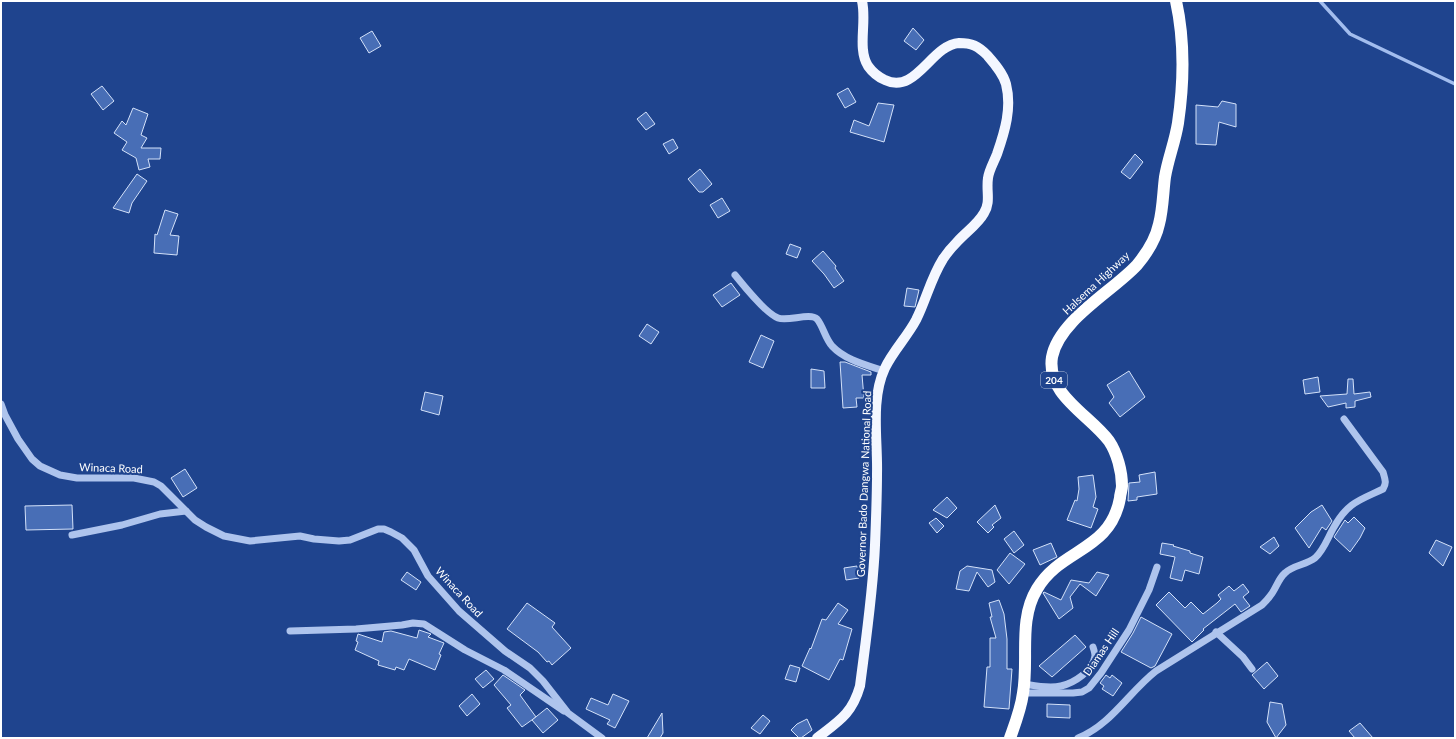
<svg xmlns="http://www.w3.org/2000/svg" width="1456" height="739" font-family="Lato,sans-serif">
<rect width="100%" height="100%" fill="#1f448e"/>
<g fill="none" stroke-linecap="round" stroke-linejoin="round">
<polyline stroke="#a2bdee" stroke-width="3.5" points="1320,1 1350,34 1455,84"/>
</g>
<g fill="#486eb6" stroke="#d3e1f9">
<polygon points="913,28 924,40 916,50 904,41"/>
<polygon points="372,31 381,46 369,53 360,38"/>
<polygon points="102,86 114,101 103,110 91,94"/>
<polygon points="848,88 856,102 845,108 837,94"/>
<polygon points="1222,101 1236,104 1236,127 1219,122 1216,145 1196,144 1196,105 1218,107"/>
<polygon points="878,103 894,105 884,142 850,132 854,120 869,126"/>
<polygon points="133,108 148,114 141,135 147,138 141,148 161,148 160,159 148,159 150,167 139,170 136,158 122,150 127,142 114,133 122,121 126,125"/>
<polygon points="646,112 655,124 646,130 637,119"/>
<polygon points="673,139 678,148 669,154 663,144"/>
<polygon points="1135,154 1143,162 1130,179 1121,172"/>
<polygon points="700,169 712,184 703,192 699,192 688,179"/>
<polygon points="137,174 147,181 132,203 129,213 113,208"/>
<polygon points="722,198 730,211 718,218 710,205"/>
<polygon points="165,210 178,214 170,235 179,236 177,255 154,253 155,234 157,235"/>
<polygon points="790,244 801,248 797,258 786,254"/>
<polygon points="823,251 836,266 835,268 844,281 834,288 824,274 812,261"/>
<polygon points="731,283 740,295 722,307 713,295"/>
<polygon points="907,288 919,290 915,307 904,306"/>
<polygon points="647,324 659,332 651,344 639,336"/>
<polygon points="761,335 774,341 763,368 749,362"/>
<polygon points="840,362 845,362 871,372 871,375 862,375 864,398 856,398 857,407 843,408"/>
<polygon points="811,369 824,371 825,388 811,388"/>
<polygon points="1129,371 1145,397 1120,417 1109,403 1114,397 1107,385"/>
<polygon points="1318,377 1320,392 1305,394 1303,380"/>
<polygon points="1348,379 1353,379 1354,394 1370,392 1371,397 1355,401 1355,407 1346,408 1346,403 1328,407 1320,396 1347,394"/>
<polygon points="425,392 443,396 439,415 421,410"/>
<polygon points="185,469 197,488 183,497 171,478"/>
<polygon points="1155,472 1157,494 1137,497 1137,500 1128,501 1129,483 1140,482 1139,475"/>
<polygon points="1093,475 1096,497 1093,507 1098,509 1091,528 1067,520 1075,500 1077,501 1079,489 1078,477"/>
<polygon points="947,497 957,508 947,518 933,510"/>
<polygon points="72,505 73,529 26,530 25,506"/>
<polygon points="995,505 1001,518 992,525 994,527 988,533 977,522"/>
<polygon points="1322,505 1332,521 1326,530 1322,527 1309,548 1295,528 1311,512"/>
<polygon points="1354,517 1365,528 1360,538 1350,552 1334,537 1345,520 1348,523"/>
<polygon points="936,518 944,526 937,533 929,523"/>
<polygon points="1014,531 1024,545 1014,553 1004,539"/>
<polygon points="1274,537 1279,546 1270,554 1260,547"/>
<polygon points="1436,540 1452,547 1443,566 1429,553"/>
<polygon points="1051,543 1057,557 1040,565 1033,550"/>
<polygon points="1162,543 1174,545 1173,546 1190,551 1190,553 1203,557 1199,574 1185,570 1182,581 1170,578 1175,557 1160,554"/>
<polygon points="1010,553 1025,564 1009,584 997,570"/>
<polygon points="857,566 859,578 846,580 844,568"/>
<polygon points="967,566 992,570 995,582 988,587 977,572 969,591 956,589 960,571"/>
<polygon points="407,572 421,582 416,590 401,580"/>
<polygon points="1097,572 1109,575 1096,596 1080,584 1070,597 1073,608 1059,619 1043,593 1044,592 1061,600 1071,580 1089,583"/>
<polygon points="1243,584 1249,592 1243,597 1250,606 1241,612 1235,604 1203,629 1204,630 1192,642 1156,605 1169,592 1185,608 1191,602 1203,614 1217,603 1221,599 1218,595 1229,586 1234,591"/>
<polygon points="999,600 1004,614 1007,639 1007,669 1012,669 1009,709 984,707 987,667 990,667 990,638 996,638 990,617 992,617 989,603"/>
<polygon points="527,603 555,623 552,627 571,648 552,665 549,661 547,662 538,652 507,629"/>
<polygon points="838,603 848,610 838,624 852,629 843,660 840,659 829,680 802,666 810,648 811,649 822,619 826,620"/>
<polygon points="1141,617 1172,634 1155,666 1151,668 1121,652 1133,633"/>
<polygon points="419,630 431,634 428,637 444,643 439,654 441,655 435,670 409,659 404,670 396,667 395,670 378,665 379,661 355,650 358,642 356,641 358,634 382,642 384,632 391,631 417,638"/>
<polygon points="1075,635 1086,647 1052,677 1039,666"/>
<polygon points="1267,662 1278,676 1264,689 1252,675"/>
<polygon points="790,665 800,668 796,682 785,679"/>
<polygon points="486,670 494,679 483,688 475,679"/>
<polygon points="503,675 525,690 520,695 536,717 522,727 507,708 511,705 494,685"/>
<polygon points="1106,675 1110,678 1112,675 1122,683 1113,696 1102,689 1104,686 1100,683"/>
<polygon points="472,694 480,704 467,716 459,706"/>
<polygon points="613,694 629,701 615,728 607,724 610,720 586,709 591,698 608,705"/>
<polygon points="1270,702 1282,704 1286,725 1276,738 1267,722"/>
<polygon points="1047,704 1070,705 1070,718 1047,717"/>
<polygon points="547,708 558,720 543,733 532,720"/>
<polygon points="662,713 663,733 660,738 647,738"/>
<polygon points="763,715 770,721 760,734 751,728"/>
<polygon points="807,719 812,730 801,738 799,738 791,730 797,724"/>
<polygon points="1360,723 1373,738 1355,738 1349,731"/>
</g>
<g fill="none" stroke-linecap="round" stroke-linejoin="round">
<g stroke="#aec4ed" stroke-width="7">
<path d="M735,275C744,286 765,313 778,318C788,322 810,312 817,319C823,326 825,338 832,346C845,360 866,365 884,371"/>
<polyline points="1,404 5,415 18,439 32,459 40,466 60,475 77,478 134,478 154,482 161,486 195,520 206,527 224,536 250,541 300,536 314,539 339,541 350,540 378,529 384,529 391,532 402,538 414,550 428,576 459,611 505,651 530,668 543,681 568,713 602,738"/>
<polyline points="72,535 122,525 160,514 186,511"/>
<polyline points="290,631 356,629 402,625 413,623 424,624 465,650 504,670 564,711"/>
<polyline points="1216,632 1243,657 1252,669"/>
<path d="M1024,684C1036,686 1049,689 1061,686C1074,683 1093,671 1095,656C1095,654 1094,650 1093,647"/>
<polyline points="1023,693 1073,693 1082,692 1089,688 1101,673 1129,630 1149,590 1157,567"/>
<path d="M1078,738C1111,725 1129,692 1156,671L1262,605C1265,602 1268,599 1270,596C1276,589 1278,579 1285,573C1293,565 1306,565 1315,558C1324,550 1328,537 1334,527C1348,502 1360,500 1383,489C1387,483 1385,479 1383,472L1344,419"/>
</g>
<path stroke="#f4f7ff" stroke-width="10" d="M817,738C839,721 852,714 860,686C866,639 873,592 875,545C876,521 877,497 877,474C878,440 870,400 885,368C893,351 907,337 916,320C926,300 931,278 943,259C947,253 952,247 957,242C966,232 978,224 984,213C991,202 986,191 988,178C989,170 994,162 997,154C1005,131 1012,108 1006,84C1003,73 994,63 987,55C978,46 972,43 959,43C931,45 916,95 885,80C878,77 873,73 868,66C857,48 867,22 862,1"/>
<path stroke="#fff" stroke-width="12" d="M1010,738C1015,724 1021,709 1023,693C1029,659 1018,620 1037,589C1061,548 1110,552 1120,498C1120,494 1122,490 1122,486C1122,471 1117,453 1109,441C1090,415 1046,395 1052,357C1059,320 1113,291 1137,265C1147,253 1156,238 1159,224C1163,209 1163,192 1165,177C1168,159 1175,142 1178,123C1184,82 1185,42 1176,1"/>
</g>
<g text-anchor="middle" stroke-width="4" stroke-linejoin="round" paint-order="stroke">
<rect fill="#1f448e" stroke="#bcc7dd" stroke-width="1" x="1041" y="372" width="26" height="16" rx="3"/>
<g font-size="10" font-weight="bold" fill="#fff">
<text x="1054" y="384">204</text>
</g>
<g font-size="11" fill="#fff" stroke="#1f448e">
<text transform="translate(1096 283) rotate(-43)" y="4">Halsema Highway</text>
<text transform="translate(111 468) rotate(2)" y="4">Winaca Road</text>
<text transform="translate(864 484) rotate(-88)" y="4">Governor Bado Dangwa National Road</text>
<text transform="translate(459 592) rotate(47)" y="4">Winaca Road</text>
<text transform="translate(1101 652) rotate(-56)" y="4">Diamas Hill</text>
</g>
</g>
<rect width="1456" height="739" fill="none" stroke="#ffffff" stroke-width="4"/>
</svg>
